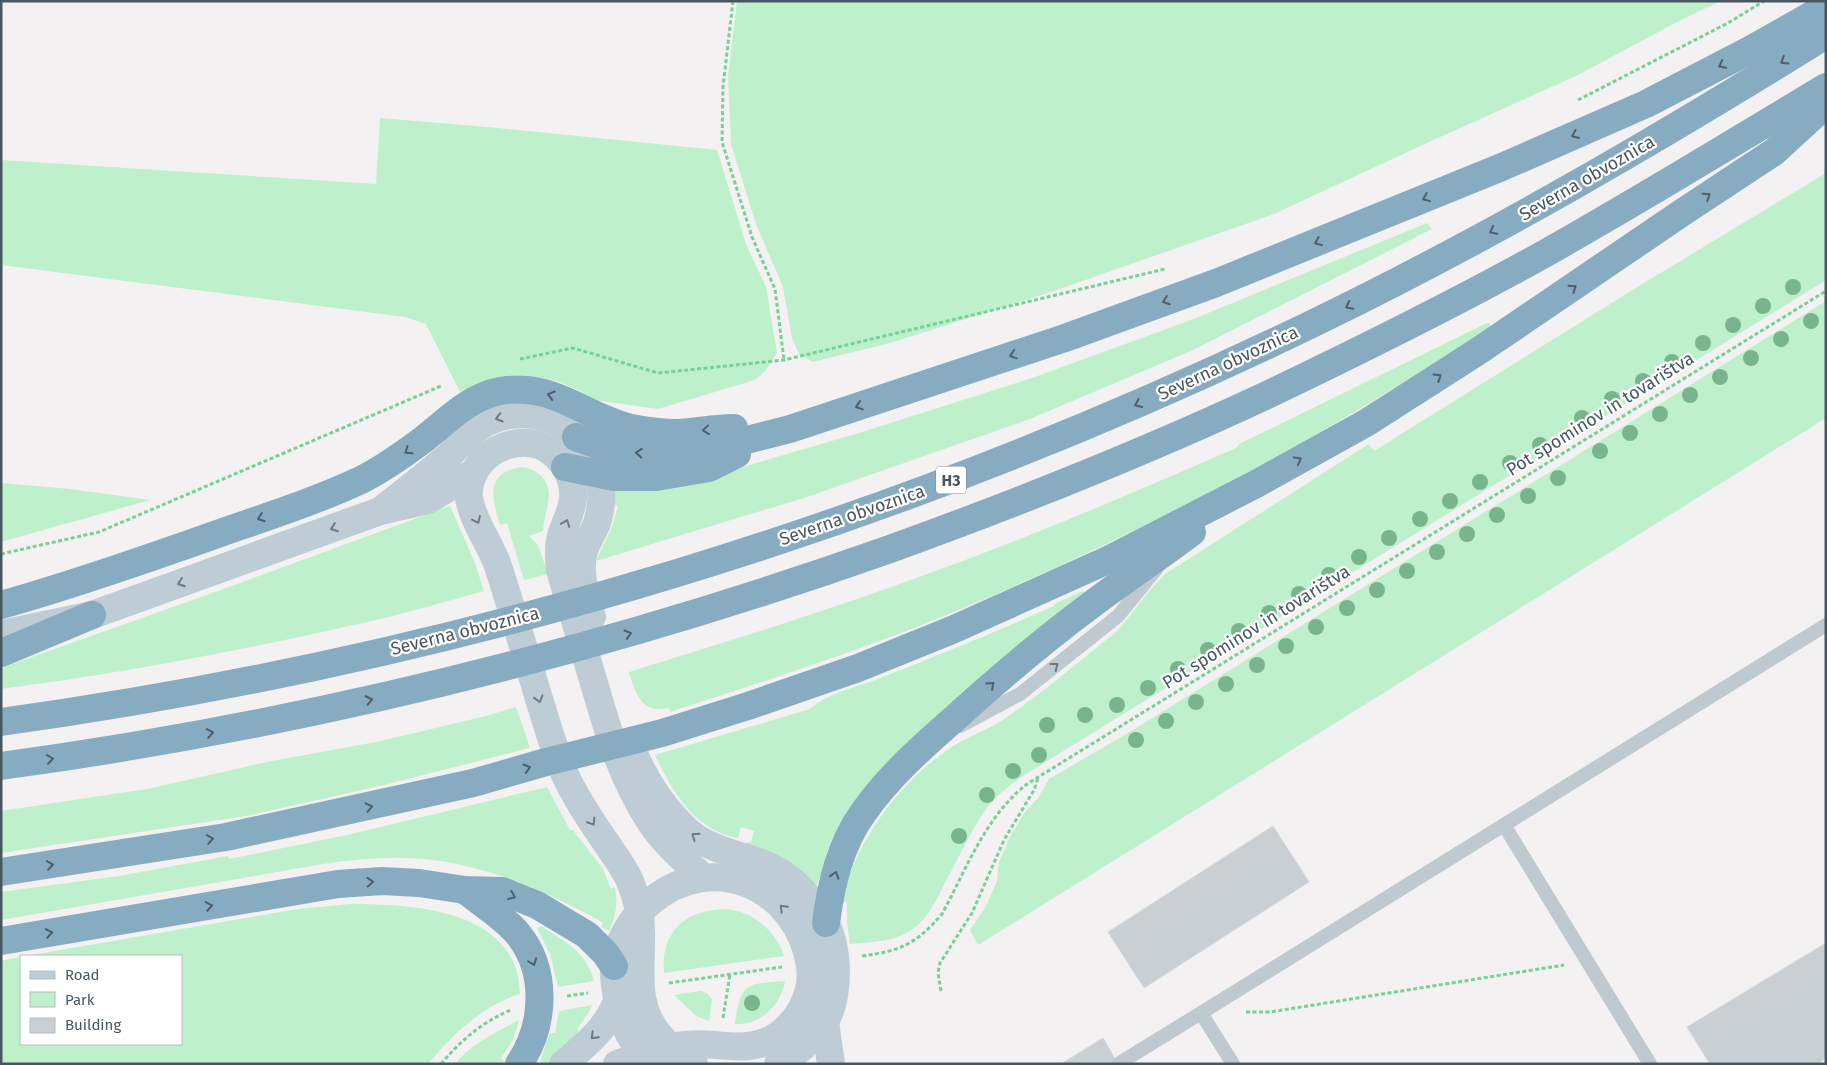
<svg xmlns="http://www.w3.org/2000/svg" width="1827" height="1065" font-family="'Fira Sans',sans-serif">
<rect width="100%" height="100%" fill="#f3f1f1"/>
<g fill="#bef1cb">
<polygon points="737,1 1721,1 1679,21 1576,76 1429,142 1274,214 1054,291 890,343 813,362 799,354 792,338 783,287 756,224 731,144 728,77"/>
<polygon points="380,118 487,127 717,150 746,244 766,287 777,353 766,370 755,380 658,409 594,400 580,391 557,381 531,376 517,375 488,380 460,392 426,324 405,317 1,265 1,160 376,184"/>
<path d="M1826,173V280L1023,776C1009,786 994,797 984,812C970,833 959,857 947,879C937,898 929,919 910,931C892,942 871,942 850,944L847,923V902H841C855,840 905,774 960,742C974,734 990,729 1004,719C1043,693 1078,662 1115,633C1133,614 1146,592 1165,574L1369,444L1374,451L1639,286Z"/>
<polygon points="1427,223 1432,229 1193,350 1030,419 804,498 596,561 612,527 618,506 613,505 615,489 712,476 859,433 1032,378 1191,320"/>
<polygon points="1826,301 1826,418 978,945 970,930 985,908 997,881 999,862 1011,835 1025,812 1038,798 1049,779 1128,733"/>
<path d="M1487,323H1490V328C1400,385 1310,441 1215,490C1116,541 1015,588 912,629C832,659 751,686 670,712L669,708C641,714 636,694 629,672C740,638 851,603 960,562C1053,527 1145,488 1236,448L1239,444Z"/>
<path d="M522,467C529,468 534,470 540,475C557,490 544,511 543,531L529,536L538,545L548,574L524,580L507,523L500,525C492,498 484,473 522,467Z"/>
<polygon points="1,483 70,489 150,500 1,542"/>
<path d="M450,506L475,563L484,591C444,602 404,614 363,623C244,650 123,673 1,689V668L218,591Z"/>
<path d="M1083,591L1085,594L869,784C853,803 839,823 829,846C824,860 822,874 816,887L746,846L747,842H751L754,831L741,827L738,838C694,830 673,792 655,755L810,709C829,692 859,687 883,677C941,654 998,631 1054,606V604Z"/>
<polygon points="516,707 530,748 380,786 246,816 1,853 1,811 147,789 267,762 381,741 486,716"/>
<path d="M547,787L570,830H573L603,869L611,889L615,887C618,903 616,917 609,931L601,927L603,923L595,918C537,887 474,860 407,858C379,857 351,860 323,864L1,920V892L119,876L228,856L229,859L347,835Z"/>
<path d="M350,904C413,904 518,909 520,994C483,1005 453,1034 428,1064H1V961L21,957V1044H181V956H26L298,909Z"/>
<path d="M725,909C753,911 775,930 784,956L664,973C660,932 685,910 725,909Z"/>
<path d="M541,926C565,942 586,951 594,981L558,987L550,954L537,928Z"/>
<path d="M785,981C781,1006 760,1025 735,1024C741,983 745,984 785,981Z"/>
<polygon points="700,991 707,993 712,999 709,1021 696,1016 674,995"/>
<polygon points="592,1005 589,1012 577,1029 580,1033 546,1064 542,1064 540,1061 550,1033 555,1033 559,1011"/>
<path d="M519,1020L513,1040L501,1058L505,1062L503,1064H455C472,1043 496,1032 519,1020Z"/>
</g>
<g fill="#cacfd3" stroke="#d4d8dc">
<polygon points="1273,826 1309,882 1144,988 1108,932"/>
<polygon points="1826,943 1826,1058 1817,1064 1710,1064 1687,1027"/>
<polygon points="1103,1038 1118,1064 1061,1064"/>
</g>
<g fill="none" stroke-linecap="round" stroke-linejoin="round">
<g stroke="#75d196" stroke-width="3" stroke-dasharray="4 2.5" stroke-linecap="butt">
<polyline points="733,1 723,87 722,142 752,237 775,289 784,360"/>
<polyline points="1578,100 1728,23 1764,1"/>
<polyline points="520,359 573,348 658,373 784,360 1165,269"/>
<polyline points="1,554 99,532 441,386"/>
<path d="M862,956C901,951 916,944 942,914C967,868 985,817 1027,784L1826,291"/>
<polyline points="669,983 782,967"/>
<polyline points="941,991 938,973 940,963 972,913 1004,840 1034,790 1038,778"/>
<polyline points="567,996 588,993"/>
<polyline points="1246,1012 1270,1012 1564,965"/>
<polyline points="723,1018 730,974"/>
<path d="M441,1064C460,1041 482,1022 511,1010"/>
</g>
<g stroke="#becad0" stroke-width="14">
<polyline points="960,726 1020,694 1118,616 1157,568"/>
<polyline points="1504,825 1650,1064"/>
<polyline points="1118,1064 1201,1013"/>
<polyline points="1233,1064 1201,1013 1826,625"/>
</g>
<g stroke="#beccd5" stroke-width="28">
<path d="M380,511C402,494 424,477 445,459C454,452 460,442 469,435C496,409 540,407 569,431C587,446 599,466 601,489C602,500 600,513 597,523C593,533 587,541 584,551C578,572 586,596 592,617"/>
<polyline points="1,634 92,615 380,511 428,500 473,473"/>
<path d="M635,756C647,784 667,813 690,833C718,856 757,855 786,876C801,887 817,906 825,922C839,949 840,995 825,1022C822,1028 815,1033 811,1039C801,1049 791,1058 778,1064"/>
<polyline points="825,1022 831,1064"/>
<path d="M563,1064C586,1045 605,1030 617,1002"/>
<path d="M617,1064C640,1056 662,1047 686,1045C716,1041 744,1054 772,1039C797,1025 814,995 810,966C798,886 711,848 648,904C631,919 617,942 614,966C613,974 615,984 616,992C618,1019 633,1047 654,1064"/>
<path d="M694,1064C682,1055 669,1048 660,1036C635,1007 641,976 641,941C642,921 638,900 630,881C624,868 615,856 607,844C593,824 579,803 568,781C555,756 548,726 539,699C526,655 512,610 498,566C490,543 473,522 469,498C467,480 477,463 491,453C505,444 525,439 541,446C560,454 575,477 573,498C572,513 563,526 560,540C558,550 559,560 560,570C571,608 583,646 594,683C608,732 623,781 651,823C665,844 685,861 704,878"/>
</g>
<g stroke="#87abc1" stroke-width="28">
<polyline points="576,437 606,448 630,452 653,454 685,452 715,448 790,429 1065,338 1216,283 1502,167 1646,104 1750,50 1826,7"/>
<polyline points="565,467 614,477 656,477 709,468 737,454"/>
<path d="M1,605C76,584 150,558 223,532C269,516 316,501 361,480C383,469 404,454 424,439C447,421 469,397 500,391C554,382 582,416 631,428C646,431 663,433 678,433C697,432 715,428 734,428"/>
<polyline points="1,653 92,615"/>
<path d="M1,722C458,659 903,523 1318,321C1493,236 1660,138 1826,35"/>
<path d="M1,766C304,725 602,651 890,549C1017,503 1143,453 1265,396C1359,351 1454,304 1546,253C1640,200 1733,143 1826,87"/>
<polyline points="1,872 226,837 473,783 546,762 662,733 748,706 858,668 952,630 1110,559 1256,484 1366,423 1477,352 1683,212 1774,152 1826,104"/>
<path d="M465,890C482,904 504,917 518,934C548,971 545,1026 519,1064"/>
<path d="M826,923C831,884 840,845 863,813C888,777 922,747 955,718C999,678 1044,640 1091,605C1124,580 1159,557 1192,532"/>
<polyline points="1,941 338,884 382,881 419,883 465,890 502,891 537,905 587,935 605,953 614,966"/>
</g>
</g>
<g fill="#78b58d">
<circle cx="1793" cy="287" r="8"/>
<circle cx="1763" cy="306" r="8"/>
<circle cx="1811" cy="321" r="8"/>
<circle cx="1733" cy="325" r="8"/>
<circle cx="1781" cy="339" r="8"/>
<circle cx="1703" cy="343" r="8"/>
<circle cx="1751" cy="358" r="8"/>
<circle cx="1672" cy="362" r="8"/>
<circle cx="1720" cy="377" r="8"/>
<circle cx="1643" cy="381" r="8"/>
<circle cx="1690" cy="395" r="8"/>
<circle cx="1612" cy="399" r="8"/>
<circle cx="1660" cy="414" r="8"/>
<circle cx="1582" cy="418" r="8"/>
<circle cx="1630" cy="433" r="8"/>
<circle cx="1540" cy="445" r="8"/>
<circle cx="1600" cy="451" r="8"/>
<circle cx="1510" cy="463" r="8"/>
<circle cx="1558" cy="478" r="8"/>
<circle cx="1480" cy="482" r="8"/>
<circle cx="1528" cy="496" r="8"/>
<circle cx="1450" cy="501" r="8"/>
<circle cx="1497" cy="515" r="8"/>
<circle cx="1420" cy="519" r="8"/>
<circle cx="1467" cy="534" r="8"/>
<circle cx="1389" cy="538" r="8"/>
<circle cx="1437" cy="552" r="8"/>
<circle cx="1359" cy="557" r="8"/>
<circle cx="1407" cy="571" r="8"/>
<circle cx="1329" cy="575" r="8"/>
<circle cx="1377" cy="590" r="8"/>
<circle cx="1299" cy="594" r="8"/>
<circle cx="1347" cy="608" r="8"/>
<circle cx="1269" cy="613" r="8"/>
<circle cx="1316" cy="627" r="8"/>
<circle cx="1239" cy="631" r="8"/>
<circle cx="1286" cy="646" r="8"/>
<circle cx="1208" cy="650" r="8"/>
<circle cx="1257" cy="665" r="8"/>
<circle cx="1178" cy="669" r="8"/>
<circle cx="1226" cy="684" r="8"/>
<circle cx="1148" cy="688" r="8"/>
<circle cx="1196" cy="702" r="8"/>
<circle cx="1117" cy="705" r="8"/>
<circle cx="1085" cy="715" r="8"/>
<circle cx="1166" cy="721" r="8"/>
<circle cx="1047" cy="725" r="8"/>
<circle cx="1136" cy="740" r="8"/>
<circle cx="1039" cy="755" r="8"/>
<circle cx="1013" cy="771" r="8"/>
<circle cx="987" cy="795" r="8"/>
<circle cx="959" cy="836" r="8"/>
<circle cx="752" cy="1003" r="8"/>
</g>
<defs><path id="oneway-chevron" d="M-2-3.5L2.5 0L-2 3.5" fill="none" stroke-width="1.6" stroke-linecap="round" stroke-linejoin="round" transform="scale(1.25)"/></defs>
<g stroke="#4e5f69">
<use href="#oneway-chevron" transform="translate(1784 61) rotate(148)"/>
<use href="#oneway-chevron" transform="translate(1722 65) rotate(153)"/>
<use href="#oneway-chevron" transform="translate(1575 135) rotate(156)"/>
<use href="#oneway-chevron" transform="translate(1707 196) rotate(-33)"/>
<use href="#oneway-chevron" transform="translate(1426 198) rotate(158)"/>
<use href="#oneway-chevron" transform="translate(1493 231) rotate(152)"/>
<use href="#oneway-chevron" transform="translate(1318 242) rotate(158)"/>
<use href="#oneway-chevron" transform="translate(1573 288) rotate(-34)"/>
<use href="#oneway-chevron" transform="translate(1166 301) rotate(160)"/>
<use href="#oneway-chevron" transform="translate(1349 306) rotate(153)"/>
<use href="#oneway-chevron" transform="translate(1013 355) rotate(162)"/>
<use href="#oneway-chevron" transform="translate(1438 377) rotate(-32)"/>
<use href="#oneway-chevron" transform="translate(551 395) rotate(-163)"/>
<use href="#oneway-chevron" transform="translate(1138 404) rotate(156)"/>
<use href="#oneway-chevron" transform="translate(859 406) rotate(162)"/>
<use href="#oneway-chevron" transform="translate(706 430) rotate(173)"/>
<use href="#oneway-chevron" transform="translate(408 451) rotate(145)"/>
<use href="#oneway-chevron" transform="translate(639 453) rotate(-176)"/>
<use href="#oneway-chevron" transform="translate(1298 460) rotate(-29)"/>
<use href="#oneway-chevron" transform="translate(261 518) rotate(160)"/>
<use href="#oneway-chevron" transform="translate(628 634) rotate(-16)"/>
<use href="#oneway-chevron" transform="translate(991 685) rotate(-42)"/>
<use href="#oneway-chevron" transform="translate(369 700) rotate(-12)"/>
<use href="#oneway-chevron" transform="translate(210 733) rotate(-10)"/>
<use href="#oneway-chevron" transform="translate(50 759) rotate(-8)"/>
<use href="#oneway-chevron" transform="translate(527 768) rotate(-16)"/>
<use href="#oneway-chevron" transform="translate(369 807) rotate(-13)"/>
<use href="#oneway-chevron" transform="translate(210 839) rotate(-9)"/>
<use href="#oneway-chevron" transform="translate(50 865) rotate(-8)"/>
<use href="#oneway-chevron" transform="translate(835 875) rotate(-73)"/>
<use href="#oneway-chevron" transform="translate(370 882) rotate(-3)"/>
<use href="#oneway-chevron" transform="translate(512 896) rotate(22)"/>
<use href="#oneway-chevron" transform="translate(209 906) rotate(-10)"/>
<use href="#oneway-chevron" transform="translate(49 933) rotate(-10)"/>
<use href="#oneway-chevron" transform="translate(533 962) rotate(69)"/>
</g>
<g stroke="#6b7a82">
<use href="#oneway-chevron" transform="translate(499 418) rotate(164)"/>
<use href="#oneway-chevron" transform="translate(477 520) rotate(65)"/>
<use href="#oneway-chevron" transform="translate(566 523) rotate(-70)"/>
<use href="#oneway-chevron" transform="translate(334 528) rotate(160)"/>
<use href="#oneway-chevron" transform="translate(181 583) rotate(160)"/>
<use href="#oneway-chevron" transform="translate(539 699) rotate(73)"/>
<use href="#oneway-chevron" transform="translate(592 822) rotate(57)"/>
<use href="#oneway-chevron" transform="translate(695 836) rotate(-145)"/>
<use href="#oneway-chevron" transform="translate(783 908) rotate(-135)"/>
<use href="#oneway-chevron" transform="translate(594 1036) rotate(135)"/>
</g>
<use stroke="#6b7a81" href="#oneway-chevron" transform="translate(1055 666) rotate(-38)"/>
<g text-anchor="middle" stroke-width="4.5" stroke-linejoin="round" paint-order="stroke">
<rect fill="#fff" stroke="#7f898f" stroke-width="1" x="936" y="466.5" width="30" height="27" rx="4"/>
<g font-size="16" font-weight="bold" fill="#48575f">
<text x="951" y="486">H3</text>
</g>
<g font-size="18" fill="#48575f" stroke="#fff">
<text transform="translate(1587 178) rotate(-30)" y="6">Severna obvoznica</text>
<text transform="translate(1228 363) rotate(-25)" y="6">Severna obvoznica</text>
<text transform="translate(1600 414) rotate(-32)" y="6">Pot spominov in tovarištva</text>
<text transform="translate(852 515) rotate(-19)" y="6">Severna obvoznica</text>
<text transform="translate(1256 627) rotate(-32)" y="6">Pot spominov in tovarištva</text>
<text transform="translate(465 631) rotate(-14)" y="6">Severna obvoznica</text>
</g>
</g>
<rect width="1827" height="1065" fill="none" stroke="#48575f" stroke-width="5"/>
<rect x="20" y="955" width="162" height="90" fill="#ffffff" stroke="#b6bcbf"/>
<rect x="30" y="971" width="25" height="8" fill="#beccd5" stroke="#b6bcbf"/>
<text x="65" y="980" font-size="15" fill="#48575f">Road</text>
<rect x="30" y="992" width="25" height="15" fill="#bef1cb" stroke="#b6bcbf"/>
<text x="65" y="1005" font-size="15" fill="#48575f">Park</text>
<rect x="30" y="1018" width="25" height="15" fill="#cacfd3" stroke="#b6bcbf"/>
<text x="65" y="1030" font-size="15" fill="#48575f">Building</text>
</svg>
